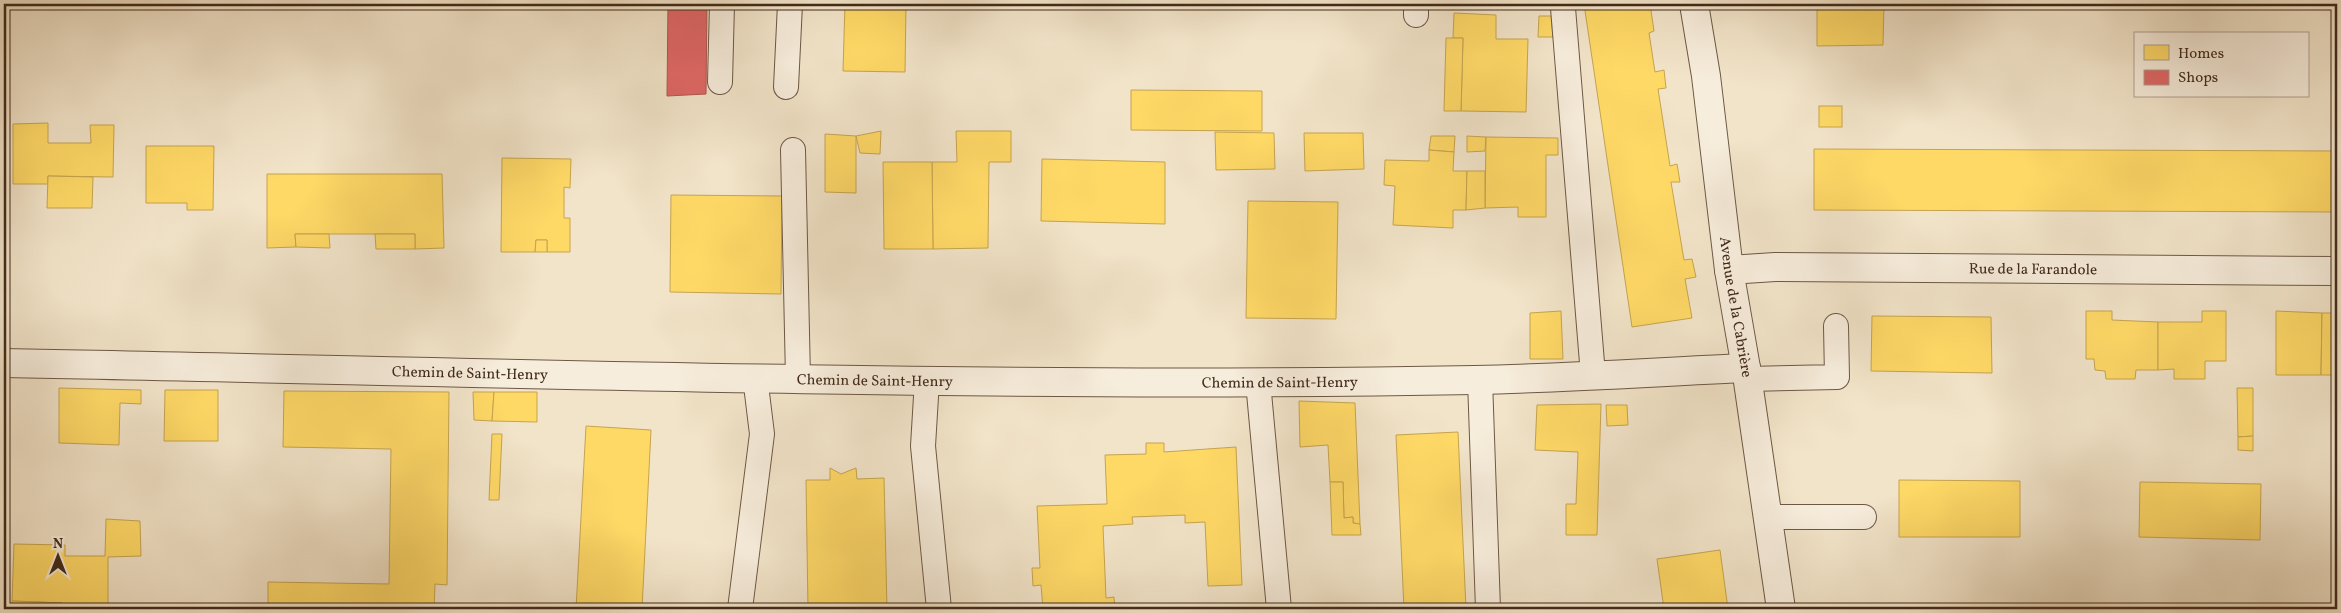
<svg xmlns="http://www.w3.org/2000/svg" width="2341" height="613" font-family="Vollkorn,serif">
<rect width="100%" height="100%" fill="#f2e4c9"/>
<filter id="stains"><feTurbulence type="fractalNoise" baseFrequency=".004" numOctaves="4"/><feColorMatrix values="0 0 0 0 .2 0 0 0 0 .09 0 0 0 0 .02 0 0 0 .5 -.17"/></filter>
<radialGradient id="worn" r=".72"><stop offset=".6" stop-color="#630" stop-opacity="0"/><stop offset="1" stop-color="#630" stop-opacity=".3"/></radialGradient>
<g fill="#ffd966" stroke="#c6a44f">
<polygon points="845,4 906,4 905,72 843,71"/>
<polygon points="1584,4 1650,4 1654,31 1649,33 1655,72 1664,70 1666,88 1658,89 1670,166 1677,164 1680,182 1671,182 1684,260 1692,259 1696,277 1685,279 1692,318 1632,327"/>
<polygon points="1817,4 1884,4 1883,45 1817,46"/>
<polygon points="1454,13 1496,15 1496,39 1528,39 1526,112 1461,111 1463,38 1453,38"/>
<polygon points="1539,16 1551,16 1553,37 1538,37"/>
<polygon points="1446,38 1463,38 1461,111 1444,111"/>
<polygon points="1131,90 1262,91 1262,131 1131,130"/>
<rect x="1819" y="106" width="23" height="21"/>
<polygon points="48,123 48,143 91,143 90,125 114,125 113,177 48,176 48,184 13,184 13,124"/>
<polygon points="881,131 880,154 860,153 856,136"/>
<polygon points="956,131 1011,131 1011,162 989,162 988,248 933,249 932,162 957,162"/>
<polygon points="1215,132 1274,133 1275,169 1216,170"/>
<polygon points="1304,133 1363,133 1364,169 1305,171"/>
<polygon points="825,134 856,136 856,193 825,192"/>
<polygon points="1431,136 1455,136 1454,152 1429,150"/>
<polygon points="1467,136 1486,137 1485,151 1467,152"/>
<polygon points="1486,137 1558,138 1558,155 1546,155 1546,217 1518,217 1518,207 1485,208"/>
<polygon points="146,146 214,146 213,210 187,210 187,203 146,203"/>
<polygon points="1814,149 2337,151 2337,212 1814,210"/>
<polygon points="1429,150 1454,152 1453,171 1467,171 1466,210 1453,210 1453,228 1393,225 1395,186 1384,185 1385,160 1429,161"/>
<polygon points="502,158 571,159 570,188 564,187 564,218 570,218 570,252 547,252 547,240 536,240 535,252 501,252"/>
<polygon points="1042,159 1165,162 1165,224 1041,221"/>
<polygon points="883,162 932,162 933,249 884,249"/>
<polygon points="1467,171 1485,171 1485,208 1466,210"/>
<polygon points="267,174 442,174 444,248 415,249 415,234 295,234 296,247 267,248"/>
<polygon points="48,176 93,177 92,208 47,208"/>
<polygon points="671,195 782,196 781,294 670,292"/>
<polygon points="1248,201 1338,202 1336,319 1246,318"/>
<polygon points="295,234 329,234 330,248 296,247"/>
<polygon points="375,234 415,234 415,249 376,249"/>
<polygon points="536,240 547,240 547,252 535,252"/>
<polygon points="1561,311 1563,359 1530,359 1530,313"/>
<polygon points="2086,311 2112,311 2112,320 2158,322 2158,370 2136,370 2135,379 2106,379 2105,371 2095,370 2094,359 2086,359"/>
<polygon points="2202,311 2226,311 2226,361 2205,361 2205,379 2174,379 2174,369 2158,370 2158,322 2202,322"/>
<polygon points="2276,311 2322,313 2321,375 2276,375"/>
<polygon points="2322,313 2337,313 2337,375 2321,375"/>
<polygon points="1872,316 1991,317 1992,373 1871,371"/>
<polygon points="59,388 141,390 141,404 120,403 119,445 59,443"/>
<polygon points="2237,388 2253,388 2253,436 2238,437"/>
<polygon points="165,390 218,390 218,441 164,441"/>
<polygon points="284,391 449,392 447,585 435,584 434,609 268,609 268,582 389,584 391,449 283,447"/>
<polygon points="473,392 494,392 492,421 474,420"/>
<polygon points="494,392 537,392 537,422 492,421"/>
<polygon points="1299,401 1355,403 1360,524 1353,523 1353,517 1344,518 1343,482 1330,482 1328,445 1300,447"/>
<polygon points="1601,404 1597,535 1566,535 1566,504 1576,504 1578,452 1535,450 1537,405"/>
<polygon points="1606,405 1627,405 1628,425 1607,426"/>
<polygon points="586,426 651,430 642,609 576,609"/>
<polygon points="1458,432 1466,609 1404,609 1396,435"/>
<polygon points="492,434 502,434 499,500 489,500"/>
<polygon points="2253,436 2253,451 2238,450 2238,437"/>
<polygon points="1146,443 1164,443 1164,452 1236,447 1242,585 1208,586 1205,522 1185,523 1185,515 1132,517 1133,524 1103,526 1106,598 1114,597 1115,609 1043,609 1041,585 1033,586 1032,568 1040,568 1037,506 1107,504 1105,455 1146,454"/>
<polygon points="830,468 841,474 856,468 857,479 884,478 887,609 808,609 806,480 830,480"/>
<polygon points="1899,480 2020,481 2020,537 1899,537"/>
<polygon points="1330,482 1343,482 1344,518 1353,517 1353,523 1360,524 1361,535 1332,535"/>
<polygon points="2140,482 2261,484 2260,540 2139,537"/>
<polygon points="106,519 140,521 141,556 108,557 108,609 62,609 62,603 12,601 14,544 65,545 65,556 105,556"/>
<polygon points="1720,550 1728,609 1664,609 1657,559"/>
<polygon points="12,601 62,603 62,609 12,609"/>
</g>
<polygon fill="#e06666" stroke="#b0544f" points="668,4 707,4 706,94 667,96"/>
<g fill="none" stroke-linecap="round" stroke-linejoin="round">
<defs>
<g id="lane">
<polyline points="1563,8 1593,375"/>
<polyline points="1416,15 1416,4"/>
<polyline points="720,82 722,4"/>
<polyline points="786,87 790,4"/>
<polyline points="793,150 798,378"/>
<polyline points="1748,379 1837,377 1836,326"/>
<polyline points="927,380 923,446 939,609"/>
<polyline points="1480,380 1488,609"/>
<polyline points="1258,382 1279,609"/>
<polyline points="1768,517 1864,517"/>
<polyline points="740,609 762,434 755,377"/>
</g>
<g id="street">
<path id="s1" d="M1694,4L1706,76L1729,270L1746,368L1781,609"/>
<path id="s2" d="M1729,270L1775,267L2337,271"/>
<path id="s3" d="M4,363C494,372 985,389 1475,380C1565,378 1656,372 1746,368"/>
</g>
</defs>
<use href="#lane" stroke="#6d5846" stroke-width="26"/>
<use href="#street" stroke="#6d5846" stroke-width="30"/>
<use href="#lane" stroke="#f7eddc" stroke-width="24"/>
<use href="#street" stroke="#f7eddc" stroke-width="28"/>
</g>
<g text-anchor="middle" stroke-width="5" stroke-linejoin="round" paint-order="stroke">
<g font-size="15" fill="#412a1a" stroke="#f7eddc">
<text dy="5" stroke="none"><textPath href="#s2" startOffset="304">Rue de la Farandole</textPath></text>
<text dy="5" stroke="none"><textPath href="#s1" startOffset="306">Avenue de la Cabrière</textPath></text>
<text dy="5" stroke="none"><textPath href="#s3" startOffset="466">Chemin de Saint-Henry</textPath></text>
<text dy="5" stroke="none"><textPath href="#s3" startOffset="871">Chemin de Saint-Henry</textPath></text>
<text dy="5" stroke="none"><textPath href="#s3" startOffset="1276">Chemin de Saint-Henry</textPath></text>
</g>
</g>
<rect width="2341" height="613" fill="none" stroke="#f2e4c9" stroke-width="20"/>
<rect x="5" y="5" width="2331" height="603" fill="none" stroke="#412a1a" stroke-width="2.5"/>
<rect x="10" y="10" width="2321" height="593" fill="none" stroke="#412a1a"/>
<rect x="2134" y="32" width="175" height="65" fill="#f7eddc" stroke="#ae9f8e"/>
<rect x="2144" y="45" width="25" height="15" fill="#ffd966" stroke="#ae9f8e"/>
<text x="2178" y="58" font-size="15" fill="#412a1a">Homes</text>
<rect x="2144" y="70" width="25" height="15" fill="#e06666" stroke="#ae9f8e"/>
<text x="2178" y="82" font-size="15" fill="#412a1a">Shops</text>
<g transform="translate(58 556)" stroke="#f7eddc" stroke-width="4" paint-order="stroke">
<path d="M0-4L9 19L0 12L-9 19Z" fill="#412a1a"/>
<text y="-8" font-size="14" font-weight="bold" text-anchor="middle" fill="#412a1a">N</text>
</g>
<rect width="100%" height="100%" filter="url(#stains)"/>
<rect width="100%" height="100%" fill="url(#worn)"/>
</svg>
